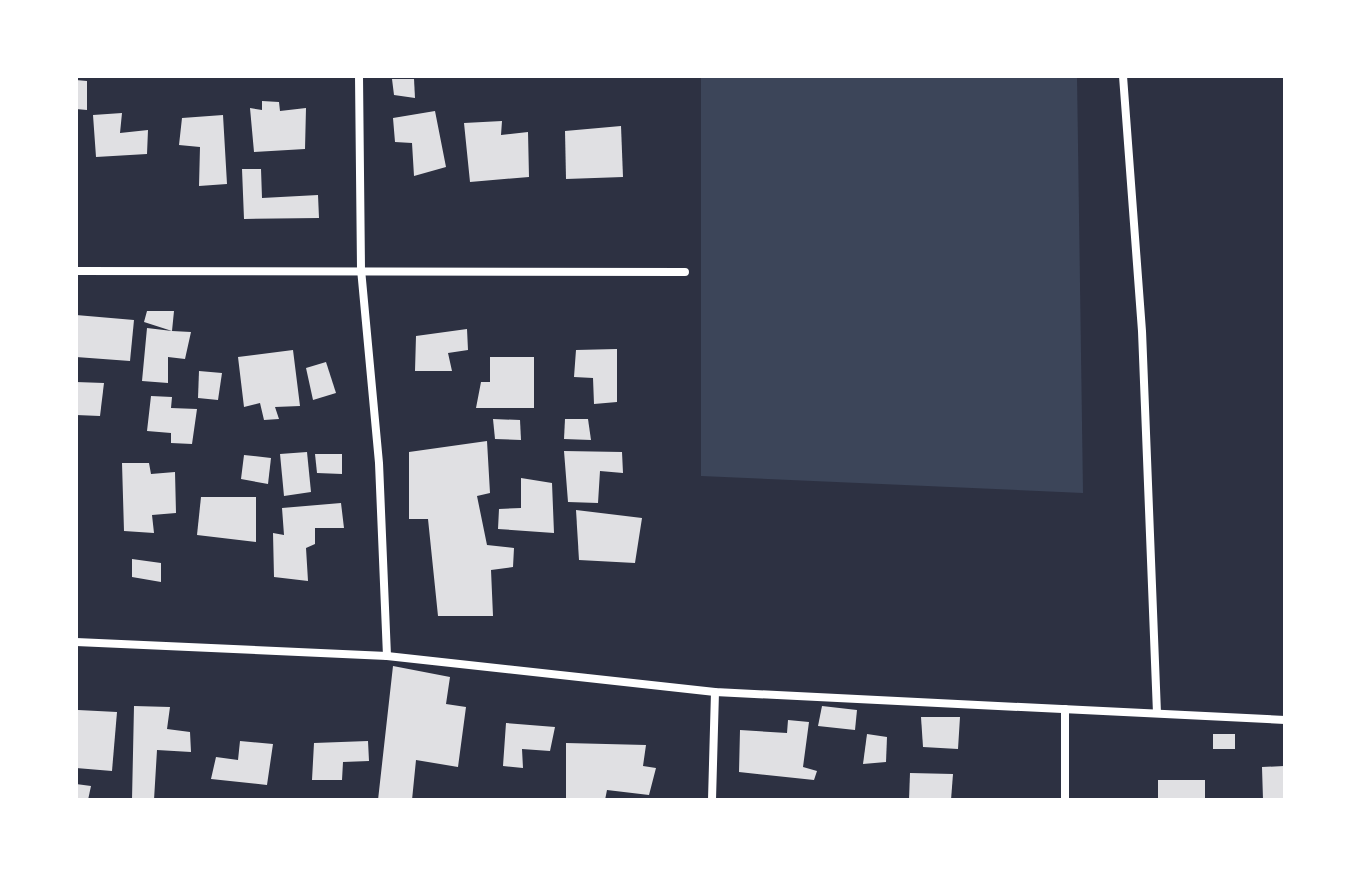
<svg xmlns="http://www.w3.org/2000/svg" width="1361" height="876" font-family="Arial,sans-serif">
<rect width="100%" height="100%" fill="#2d3142"/>
<polygon fill="#3c4559" points="701,76 1077,76 1083,493 701,476"/>
<g fill="#e0e0e3">
<polygon points="392,79 414,79 415,98 394,95"/>
<polygon points="76,80 87,81 87,110 76,109"/>
<polygon points="262,101 279,102 280,111 306,108 305,149 254,152 250,108 262,110"/>
<polygon points="435,111 446,167 414,176 412,143 395,142 393,118"/>
<polygon points="122,113 120,133 148,130 147,154 96,157 93,115"/>
<polygon points="223,115 227,184 199,186 200,147 179,145 182,118"/>
<polygon points="502,121 501,135 528,132 529,177 470,182 464,123"/>
<polygon points="621,126 623,177 566,179 565,131"/>
<polygon points="242,169 261,169 262,198 318,195 319,218 244,219"/>
<polygon points="147,311 174,311 172,331 191,332 185,359 168,357 168,383 142,381 147,328 172,331 144,322"/>
<polygon points="76,315 134,320 130,361 76,357"/>
<polygon points="467,329 468,350 448,353 452,371 415,371 416,336"/>
<polygon points="617,349 617,402 594,404 593,378 574,377 576,350"/>
<polygon points="293,350 300,406 275,407 279,419 264,420 260,403 244,407 238,357"/>
<polygon points="490,357 534,357 534,408 476,408 481,382 490,382"/>
<polygon points="326,362 336,393 313,400 306,368"/>
<polygon points="199,371 222,373 218,400 198,398"/>
<polygon points="76,382 104,383 100,416 76,415"/>
<polygon points="151,396 172,397 171,408 197,409 192,444 171,443 171,433 147,431"/>
<polygon points="493,419 520,420 521,440 495,439"/>
<polygon points="565,419 588,419 591,440 564,439"/>
<polygon points="487,441 490,493 477,496 487,545 514,548 513,567 491,570 493,616 438,616 428,519 409,519 409,452"/>
<polygon points="564,451 622,452 623,473 600,471 598,503 568,502"/>
<polygon points="307,452 311,492 284,496 280,454"/>
<polygon points="315,454 342,454 342,474 317,473"/>
<polygon points="244,455 271,458 268,484 241,479"/>
<polygon points="122,463 149,463 151,474 175,472 176,513 152,515 154,533 124,531"/>
<polygon points="521,478 552,483 554,533 498,529 499,509 521,508"/>
<polygon points="201,497 256,497 256,542 197,535"/>
<polygon points="341,503 344,528 315,528 315,544 306,548 308,581 274,577 273,533 284,535 282,508"/>
<polygon points="576,510 642,518 635,563 579,560"/>
<polygon points="132,559 161,563 161,582 132,577"/>
<polygon points="393,666 450,677 446,704 466,707 458,767 416,760 412,800 378,800"/>
<polygon points="134,706 170,707 167,729 190,732 191,752 157,750 154,800 132,800"/>
<polygon points="822,706 857,710 855,730 818,726"/>
<polygon points="78,710 117,712 112,771 76,768"/>
<polygon points="921,717 960,717 958,749 923,747"/>
<polygon points="788,720 809,722 803,767 817,771 814,780 739,772 740,730 787,733"/>
<polygon points="506,723 555,727 550,751 522,749 523,768 503,766"/>
<polygon points="867,734 887,737 886,762 863,764"/>
<rect x="1213" y="734" width="22" height="15"/>
<polygon points="240,741 273,744 267,785 211,779 216,757 238,760"/>
<polygon points="368,741 369,761 343,762 342,780 312,780 314,743"/>
<polygon points="566,743 646,745 643,766 656,768 649,795 607,790 605,800 566,800"/>
<polygon points="1284,766 1285,800 1263,800 1262,767"/>
<polygon points="910,773 953,774 951,800 909,800"/>
<rect x="1158" y="780" width="47" height="20"/>
<polygon points="76,784 91,786 88,800 76,800"/>
</g>
<g fill="none" stroke-linecap="round" stroke-linejoin="round">
<g stroke="#fff" stroke-width="8">
<polyline points="359,76 361,269 379,463 387,656"/>
<polyline points="1123,76 1142,331 1157,713"/>
<polyline points="76,271 685,272"/>
<polyline points="76,642 387,656 715,692 1285,720"/>
<polyline points="712,800 715,692"/>
<polyline points="1065,800 1065,709"/>
</g>
</g>
<rect width="1361" height="876" fill="none" stroke="#ffffff" stroke-width="156"/>
</svg>
